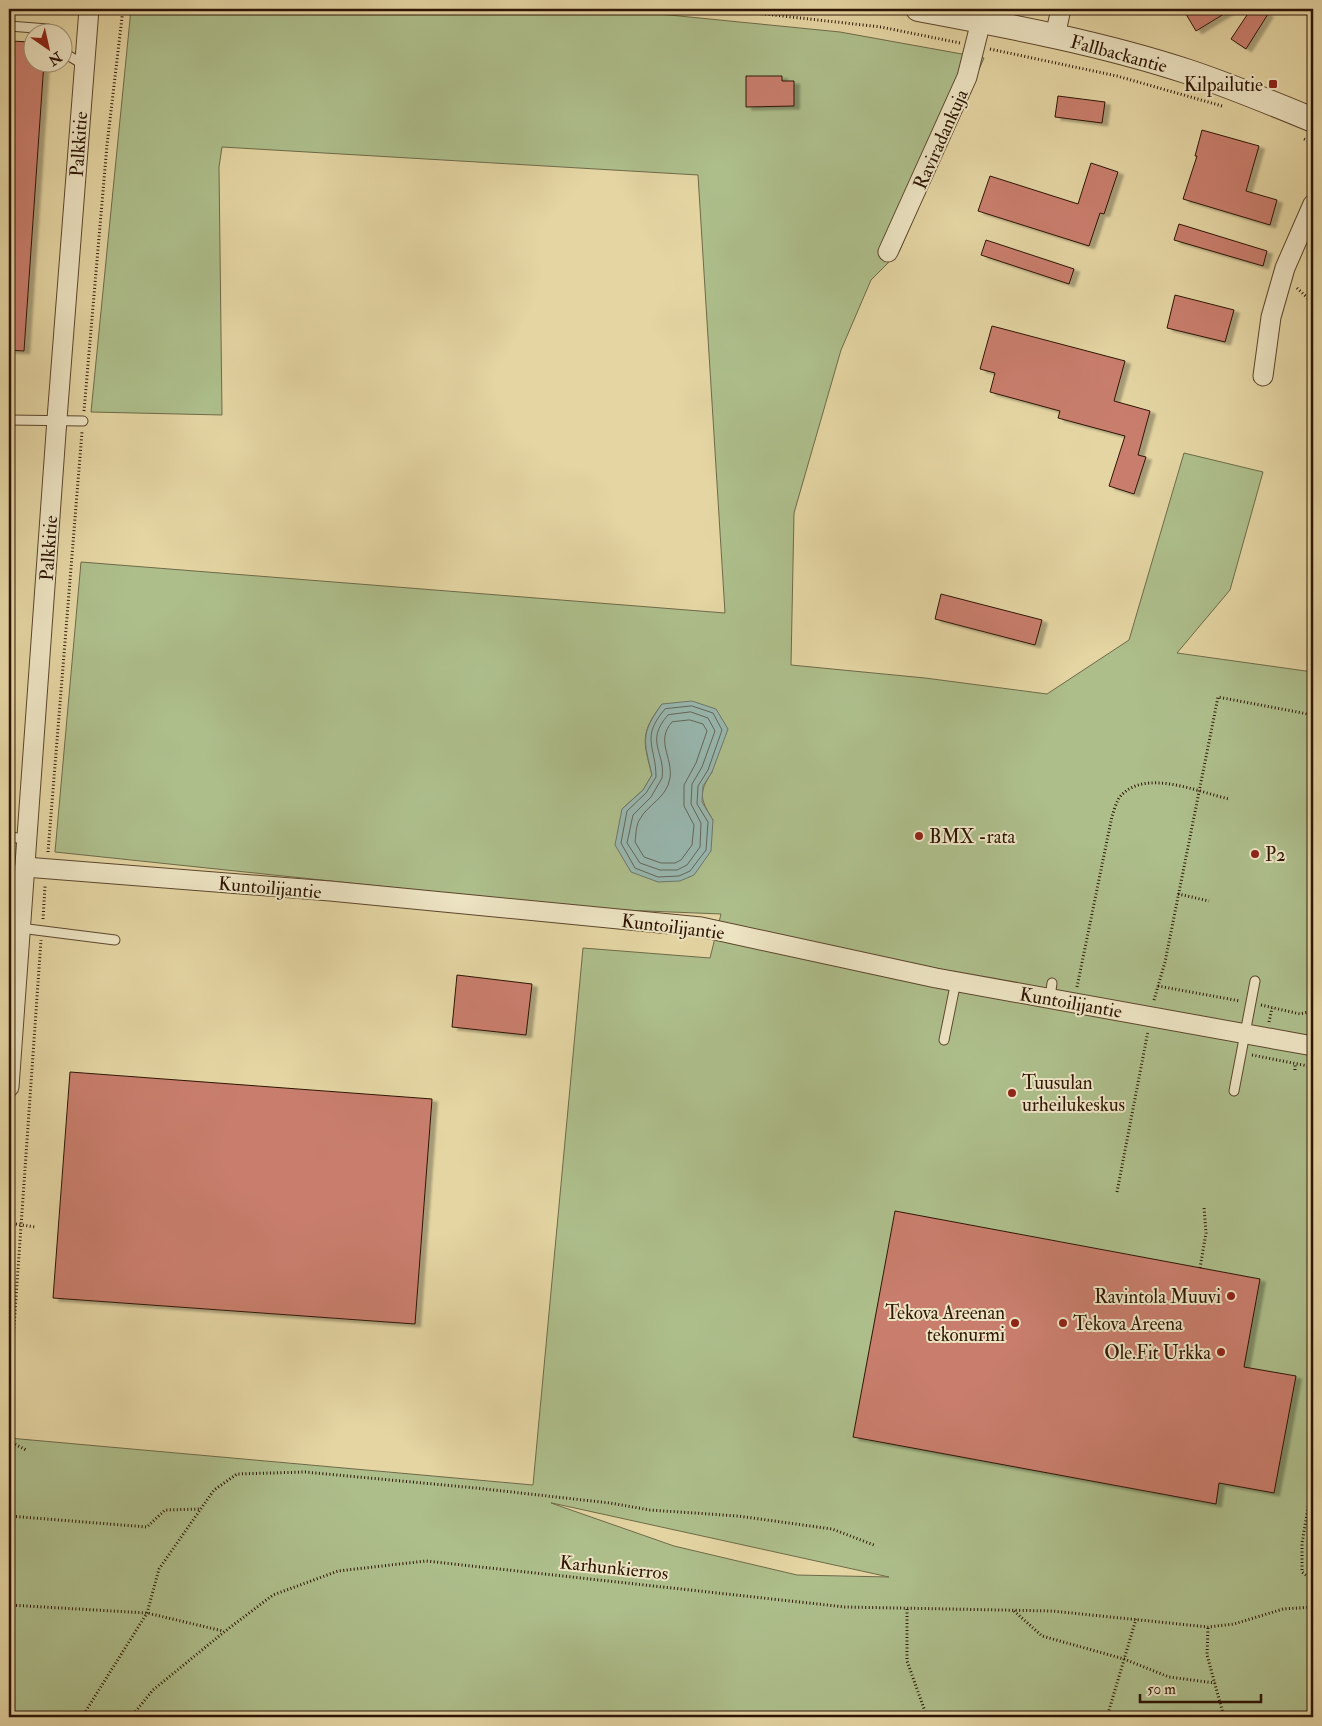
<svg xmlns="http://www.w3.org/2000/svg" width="1322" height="1726" font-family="'IM FELL Double Pica',serif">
<defs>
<filter id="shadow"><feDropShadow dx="5.5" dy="3" stdDeviation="1" flood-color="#0004"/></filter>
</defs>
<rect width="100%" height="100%" fill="#e4d5a3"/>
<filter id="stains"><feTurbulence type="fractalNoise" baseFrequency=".004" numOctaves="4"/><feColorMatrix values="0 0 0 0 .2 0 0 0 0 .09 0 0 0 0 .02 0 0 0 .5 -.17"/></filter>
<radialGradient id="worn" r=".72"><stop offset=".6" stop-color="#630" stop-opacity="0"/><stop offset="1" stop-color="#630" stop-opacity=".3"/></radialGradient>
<path fill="#adbe8b" stroke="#6e6a48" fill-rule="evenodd" d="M131,9H609L840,32L984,58L899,252L871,280L841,350L794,513L791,665L925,678L1047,694L1129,640L1184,453L1263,472L1230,590L1177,653L1313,672V1717H9V1438L533,1485L583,948L710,958L721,914L597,909L55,852L81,562L725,613L698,175L222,147L219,167L222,415L91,412ZM662,704L712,772C698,793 700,799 713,820L622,809L643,790L652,775C643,741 640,733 662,704ZM551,1503H552L889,1577L797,1575L674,1546Z"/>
<path fill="#98b7af" stroke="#6e766b" d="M692,701L716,709L728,729L712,772L703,786L702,802L713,820L711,851L694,875L680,881L658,882L631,872L615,845L622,809L643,790L652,775C644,741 640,734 662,704Z"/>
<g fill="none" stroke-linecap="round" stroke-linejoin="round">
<g stroke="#63665a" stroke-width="1">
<path d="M692,706L713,713L722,730L708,770L698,786L697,804L708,822L706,850L690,871L679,876L658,877L635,868L621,843L627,811L646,793L656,777C656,746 640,738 665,709Z"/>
<path d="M691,712L708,718L715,731L702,767L692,784L691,804L701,823L700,847L687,865L677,870H660L640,863L627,843L633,815L651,797L662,778C666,752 644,742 668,715Z"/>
<path d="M690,720L703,724L707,731L696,763L684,785V806L694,825L692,845L681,860L675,863H661L644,857L635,842C636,835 636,824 640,819C647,805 667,798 670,778C673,757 655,741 672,722Z"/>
</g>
</g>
<g fill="#c97e6d" stroke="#2e1504" filter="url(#shadow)">
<polygon points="1183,9 1232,9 1196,31"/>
<polygon points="1251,9 1259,9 1268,14 1246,49 1231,39"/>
<polygon points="9,41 32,42 32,62 44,62 24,351 9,350"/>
<polygon points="746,76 782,76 782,81 794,81 794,106 746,107"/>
<polygon points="1058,96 1105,102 1102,123 1055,117"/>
<polygon points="1202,130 1259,146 1246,191 1277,200 1270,225 1183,199 1197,156 1195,156"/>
<polygon points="1091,163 1118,172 1104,214 1100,213 1089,246 978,211 990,176 1078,204"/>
<polygon points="1179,224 1267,251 1263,266 1174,240"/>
<polygon points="986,240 1074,269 1069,284 981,255"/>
<polygon points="1175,295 1234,310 1225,342 1167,328"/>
<polygon points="992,326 1125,361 1114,401 1150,411 1138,455 1146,457 1134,494 1109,486 1125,436 1058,418 1060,411 990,392 995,373 980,369"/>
<polygon points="941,594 1042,620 1035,645 935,619"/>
<polygon points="457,975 532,984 526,1035 452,1027"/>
<polygon points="70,1072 432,1099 415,1324 53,1298"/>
<polygon points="895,1211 1260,1279 1244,1367 1296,1376 1274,1493 1219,1483 1216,1504 853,1437"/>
</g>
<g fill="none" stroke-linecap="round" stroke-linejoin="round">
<defs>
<g id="service">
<polyline points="9,26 48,29 51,32"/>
<polyline points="62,48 66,54 84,65"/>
<polyline points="9,420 83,421"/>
<polyline points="9,837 27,839"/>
<polyline points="20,928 115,940"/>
<polyline points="1050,998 1052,983"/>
<polyline points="944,1040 956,981"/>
<polyline points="1234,1091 1255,981"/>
</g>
<g id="minor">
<polyline points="1055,36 1061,9"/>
<polyline points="888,252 967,77 981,21"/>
<polyline points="1263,376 1271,317 1285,268 1313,204"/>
<polyline points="25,867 330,891 701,927 936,978 1313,1046"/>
<polyline points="9,1087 57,419 89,9"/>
</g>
<path id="tertiary" d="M918,9C1009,26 1101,43 1189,72C1231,86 1272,103 1313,120"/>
</defs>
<use href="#service" stroke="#5c452c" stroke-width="11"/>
<use href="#minor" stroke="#5c452c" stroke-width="21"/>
<use href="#tertiary" stroke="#5c452c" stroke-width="26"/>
<g stroke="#2e1504" stroke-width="3" stroke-dasharray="1 2.5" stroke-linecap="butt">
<polyline points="720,9 881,27 960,43"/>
<polyline points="990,49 1117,76 1222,106"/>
<polyline points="1304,139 1313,143"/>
<polyline points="1297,288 1313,303"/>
<polyline points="84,411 107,145 123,9"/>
<polyline points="48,852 82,432"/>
<polyline points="1178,894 1209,901"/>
<polyline points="43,919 45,886"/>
<polyline points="1158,986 1240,1001"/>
<path d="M1077,987L1112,816C1114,811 1116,803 1119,798C1143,767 1198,792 1229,799"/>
<polyline points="1154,1000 1165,962 1218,697 1313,715"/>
<polyline points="1261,1005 1300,1014 1313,1011"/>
<polyline points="1269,1022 1272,1008"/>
<polyline points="1252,1055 1313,1067"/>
<polyline points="1295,1070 1295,1063"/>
<polyline points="1117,1192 1148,1031"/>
<polyline points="9,1223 35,1227"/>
<polyline points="1200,1268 1206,1233 1204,1207"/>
<polyline points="10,1384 41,940"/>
<polyline points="9,1441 26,1450"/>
<polyline points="1313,1479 1302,1543 1302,1572 1313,1581"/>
<polyline points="9,1516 147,1527 165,1510 201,1509"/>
<polyline points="9,1605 147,1613 223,1631"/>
<polyline points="907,1609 907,1661 927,1717"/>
<polyline points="1014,1611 1042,1636 1124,1659 1169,1677 1215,1683"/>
<polyline points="1208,1628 1207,1655 1224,1717"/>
<polyline points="82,1717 147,1613 159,1569 214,1490 237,1474 305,1472 476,1488 610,1503 650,1510 738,1516 832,1529 874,1545"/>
<polyline points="131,1717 153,1690 224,1632 273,1595 338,1571 426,1561 845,1607 1052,1611 1208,1627 1234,1624 1283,1609 1313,1607"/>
<polyline points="1107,1717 1136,1619"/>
</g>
<use href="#service" stroke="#ede4c3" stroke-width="9"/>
<use href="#minor" stroke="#ede4c3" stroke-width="19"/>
<use href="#tertiary" stroke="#ede4c3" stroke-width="24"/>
</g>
<g fill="#8f2418" stroke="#ede4c3" stroke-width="2">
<rect x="1268" y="79" width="10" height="10" rx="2.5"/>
<circle cx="919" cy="836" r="5"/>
<circle cx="1255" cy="854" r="5"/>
<circle cx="1012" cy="1093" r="5"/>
<circle cx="1231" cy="1296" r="5"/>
<circle cx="1015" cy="1323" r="5"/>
<circle cx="1063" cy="1323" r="5"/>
<circle cx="1221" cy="1352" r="5"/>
</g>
<g text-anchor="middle" stroke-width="4" stroke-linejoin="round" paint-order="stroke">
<g font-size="19" fill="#2e1504" stroke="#ede4c3">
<text transform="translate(1119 53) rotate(15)" y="7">Fallbackantie</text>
<text transform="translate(940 139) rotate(-66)" y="7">Raviradankuja</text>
<text transform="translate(78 144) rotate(-86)" y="7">Palkkitie</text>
<text transform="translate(48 548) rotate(-86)" y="7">Palkkitie</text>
<text transform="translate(270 887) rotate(5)" y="7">Kuntoilijantie</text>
<text transform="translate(673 926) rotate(7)" y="7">Kuntoilijantie</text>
<text transform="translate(1071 1002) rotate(10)" y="7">Kuntoilijantie</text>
<text transform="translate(614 1567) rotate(6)" y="7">Karhunkierros</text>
</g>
<g font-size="19" fill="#2e1504" stroke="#ede4c3" text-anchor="end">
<text x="1263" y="91">Kilpailutie</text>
<text x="929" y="843" text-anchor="start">BMX -rata</text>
<text x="1265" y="861" text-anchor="start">P2</text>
<text x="1022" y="1089" text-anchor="start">Tuusulan<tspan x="1022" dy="22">urheilukeskus</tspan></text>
<text x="1221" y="1303">Ravintola Muuvi</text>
<text x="1005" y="1319">Tekova Areenan<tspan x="1005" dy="22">tekonurmi</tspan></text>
<text x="1073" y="1330" text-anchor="start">Tekova Areena</text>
<text x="1211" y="1359">Ole.Fit Urkka</text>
</g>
</g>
<rect width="1322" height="1726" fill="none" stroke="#e4d5a3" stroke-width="30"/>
<rect x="10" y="10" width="1302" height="1706" fill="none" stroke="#2e1504" stroke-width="2.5"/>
<rect x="15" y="15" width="1292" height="1696" fill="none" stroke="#2e1504"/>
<g transform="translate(48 48) rotate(146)"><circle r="24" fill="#ede4c3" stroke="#a19177"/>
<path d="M0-4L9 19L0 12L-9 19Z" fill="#8f2418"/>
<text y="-8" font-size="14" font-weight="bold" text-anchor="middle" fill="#2e1504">N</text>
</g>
<path d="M1140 1694v8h121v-8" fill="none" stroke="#2e1504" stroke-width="2.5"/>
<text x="1147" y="1694" font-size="15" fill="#2e1504" stroke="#ede4c3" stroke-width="4" paint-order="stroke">50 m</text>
<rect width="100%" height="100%" filter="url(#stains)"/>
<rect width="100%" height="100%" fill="url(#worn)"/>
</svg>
